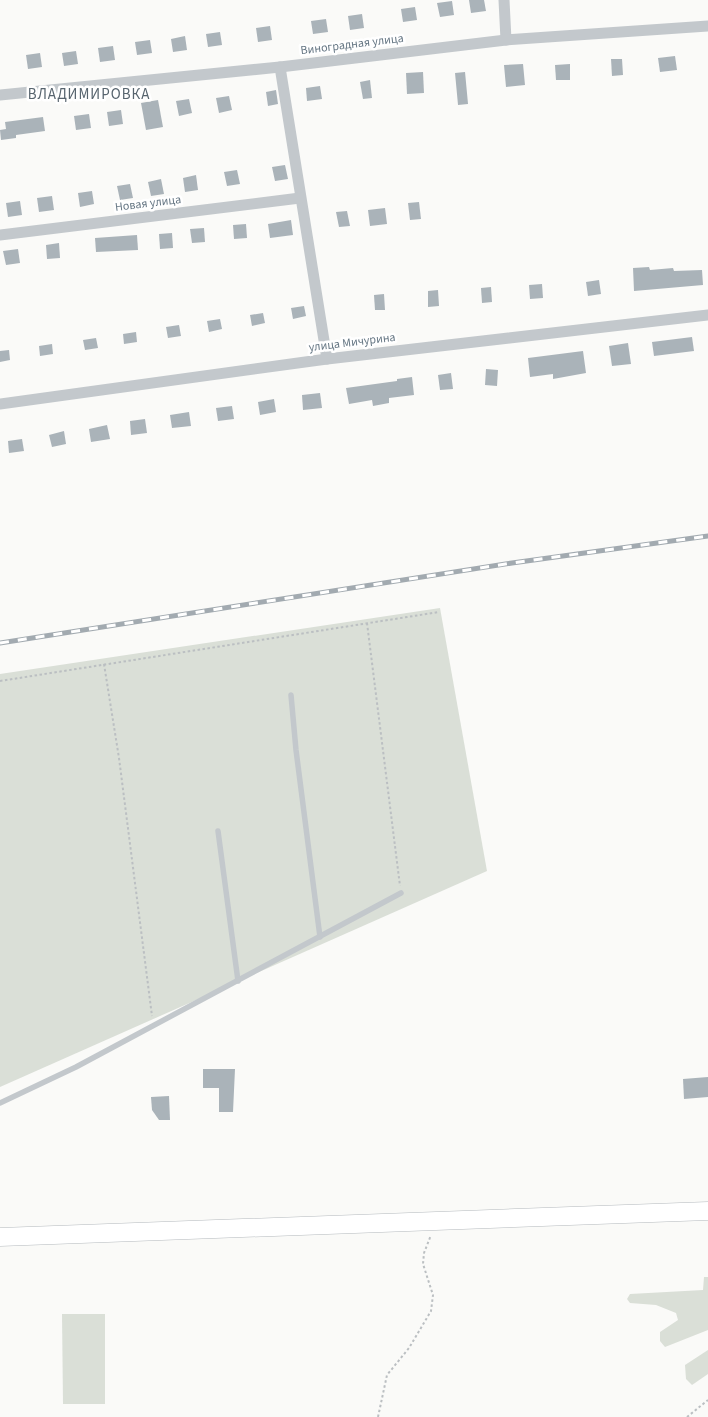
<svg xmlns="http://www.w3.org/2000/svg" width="708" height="1417" font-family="'Source Sans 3',sans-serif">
<rect width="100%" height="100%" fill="#fafaf8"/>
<g fill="#dadfd7">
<polygon points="440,608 487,871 0,1087 0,674"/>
<polygon points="704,1277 708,1277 708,1330 665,1347 660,1341 660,1332 678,1320 676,1313 656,1305 630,1303 627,1299 630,1294 703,1290"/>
<polygon points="62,1314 105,1314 105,1404 63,1404"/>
<polygon points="708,1350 708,1374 692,1385 686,1379 685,1365"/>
</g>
<g fill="#aab3b9">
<polygon points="469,0 484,0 486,11 471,13"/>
<polygon points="452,1 454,15 440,17 437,3"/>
<polygon points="415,7 417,20 403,22 401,9"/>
<polygon points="362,14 364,28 350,30 348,16"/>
<polygon points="326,19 328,32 313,34 311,21"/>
<polygon points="270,26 272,40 258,42 256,28"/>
<polygon points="220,32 222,45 208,47 206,34"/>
<polygon points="185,36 187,50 173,52 171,39"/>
<polygon points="150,40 152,53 137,55 135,42"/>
<polygon points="113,46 115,60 100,62 98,48"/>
<polygon points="76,51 78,64 64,66 62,53"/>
<polygon points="40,53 42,67 28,69 26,55"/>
<polygon points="675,56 677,70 660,72 658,58"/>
<polygon points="611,59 622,59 623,75 612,76"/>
<polygon points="523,64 525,85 506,87 504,65"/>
<polygon points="570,64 570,80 556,80 555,65"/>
<polygon points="423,72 424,93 407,94 406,73"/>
<polygon points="465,72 468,104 458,105 455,73"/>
<polygon points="370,80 372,98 363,99 360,82"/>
<polygon points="320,86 322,99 307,101 306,88"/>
<polygon points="276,90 278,104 268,106 266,92"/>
<polygon points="229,96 232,110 219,113 216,98"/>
<polygon points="189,99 192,113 179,116 176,101"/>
<polygon points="158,100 163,127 146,130 141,103"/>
<polygon points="121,110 123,124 109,126 107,112"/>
<polygon points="89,114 91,128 76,130 74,116"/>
<polygon points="43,117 45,131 16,135 16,138 1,140 0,130 6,129 5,122"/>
<polygon points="285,165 288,179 275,181 272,167"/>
<polygon points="237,170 240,184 227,186 224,172"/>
<polygon points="196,175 198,190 185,192 183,178"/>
<polygon points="161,179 164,194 151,196 148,182"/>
<polygon points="130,184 133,198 120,200 117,186"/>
<polygon points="92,191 94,204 80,207 78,193"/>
<polygon points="52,196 54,210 39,212 37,198"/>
<polygon points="20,201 22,215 8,217 6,203"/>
<polygon points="419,202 421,219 410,220 408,203"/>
<polygon points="385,208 387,224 370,226 368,210"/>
<polygon points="347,211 350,226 339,227 336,212"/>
<polygon points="291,220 293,235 270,238 268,224"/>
<polygon points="246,224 247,238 234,239 233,225"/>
<polygon points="204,228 205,242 192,243 190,229"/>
<polygon points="172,233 173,248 160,249 159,234"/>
<polygon points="137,235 138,250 96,252 95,238"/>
<polygon points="59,243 60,258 47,259 46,245"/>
<polygon points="18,249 20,263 6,265 3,251"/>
<polygon points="649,267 650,270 673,268 674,271 702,270 703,285 634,291 633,268"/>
<polygon points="599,280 601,294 588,296 586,282"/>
<polygon points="542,284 543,298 530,299 529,285"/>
<polygon points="491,287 492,302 482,303 481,288"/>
<polygon points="438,290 439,306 428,307 428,291"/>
<polygon points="384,294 385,310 375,310 374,295"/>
<polygon points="304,306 306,316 293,319 291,308"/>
<polygon points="263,313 265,323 252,326 250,315"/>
<polygon points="220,319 222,329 209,332 207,321"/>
<polygon points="179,325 181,336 168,338 166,327"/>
<polygon points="136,332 137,342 124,344 123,334"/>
<polygon points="692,337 694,351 654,356 652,342"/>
<polygon points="96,338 98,348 85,350 83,340"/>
<polygon points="628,343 631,364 612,366 609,346"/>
<polygon points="52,344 53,354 40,356 39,346"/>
<polygon points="9,350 10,360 0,362 0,351"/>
<polygon points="583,351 586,373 553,379 553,374 530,377 528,358"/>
<polygon points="486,369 498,370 497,386 485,385"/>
<polygon points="451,373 453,389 440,390 438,375"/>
<polygon points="412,377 414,395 389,398 389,403 373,406 372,400 349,404 346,388 397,381 397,379"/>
<polygon points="320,393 322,408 303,410 302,395"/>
<polygon points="274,399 276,412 260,415 258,402"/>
<polygon points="232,406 234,419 218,421 216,408"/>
<polygon points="189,412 191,426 172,428 170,415"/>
<polygon points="145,419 147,433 131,435 130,421"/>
<polygon points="107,425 110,439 91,442 89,429"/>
<polygon points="64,431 66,444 52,447 49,435"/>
<polygon points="22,439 24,451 9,453 8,441"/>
<polygon points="203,1069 235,1069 233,1112 219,1112 219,1088 203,1088"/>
<polygon points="708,1077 708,1097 684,1099 683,1079"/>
<polygon points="169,1096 170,1120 159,1120 152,1110 151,1097"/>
</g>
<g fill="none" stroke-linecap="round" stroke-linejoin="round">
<defs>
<polyline id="primary" points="0,1237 708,1211"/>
</defs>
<use href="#primary" stroke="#b5babe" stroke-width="19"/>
<g stroke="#bbbfc2" stroke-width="2" stroke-dasharray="2.5 2.5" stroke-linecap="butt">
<polyline points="367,623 400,886"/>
<polyline points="104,664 119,758 152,1016"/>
<polyline points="0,681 439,612"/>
<polyline points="378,1417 387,1375 409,1348 431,1311 433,1295 423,1264 424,1253 431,1235"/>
<polyline points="687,1417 708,1400"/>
</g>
<g stroke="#c3c8cc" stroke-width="5.5">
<polyline points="291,695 296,750 320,937"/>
<polyline points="218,831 238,981"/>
<polyline points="0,1103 76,1067 401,893"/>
</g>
<g stroke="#c3c8cc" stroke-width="11">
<polyline points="504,0 506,40"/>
<polyline points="280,67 327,359"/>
<polyline points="0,95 280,67 506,40 708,26"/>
<polyline points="0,235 300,198"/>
<polyline points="0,404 327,359 708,315"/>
</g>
<use href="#primary" stroke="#fff" stroke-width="18"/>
<defs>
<polyline id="rail" points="0,643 512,563 708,536"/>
</defs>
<use href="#rail" stroke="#a2aab0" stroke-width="5"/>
<use href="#rail" stroke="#fff" stroke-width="3" stroke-dasharray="9" stroke-linecap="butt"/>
</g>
<g text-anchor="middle" stroke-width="5" stroke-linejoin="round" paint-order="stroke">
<g font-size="12" fill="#657683" stroke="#fff">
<text transform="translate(352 44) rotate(-7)" y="4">Виноградная улица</text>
<text transform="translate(148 203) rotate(-7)" y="4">Новая улица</text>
<text transform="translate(352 342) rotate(-7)" y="4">улица Мичурина</text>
</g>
<g font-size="15" letter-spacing="1" fill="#57646e" stroke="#fff">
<text x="89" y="99">ВЛАДИМИРОВКА</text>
</g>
</g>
</svg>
